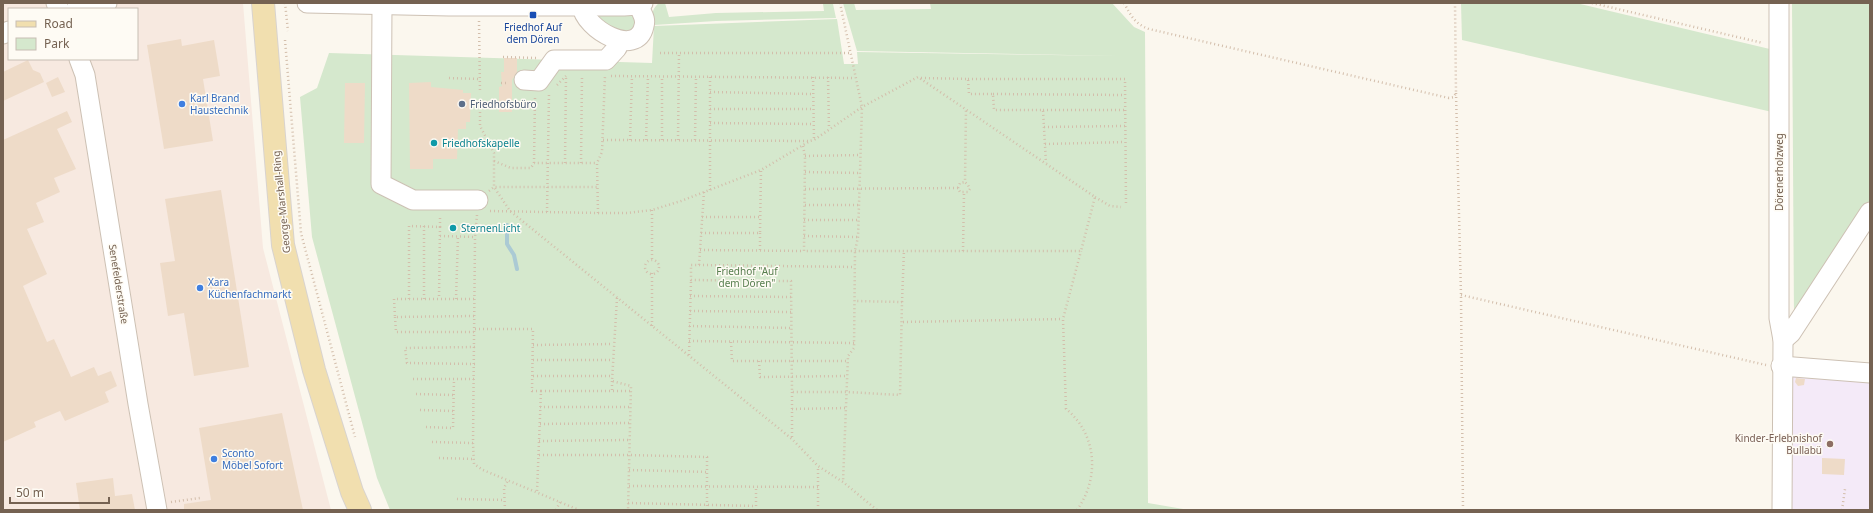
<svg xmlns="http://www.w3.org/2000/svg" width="1873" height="513" font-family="'Noto Sans',sans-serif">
<rect width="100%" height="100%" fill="#fbf7ee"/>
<path fill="#f7e9e0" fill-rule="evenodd" d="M3,3H243L263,248L331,510H3ZM9,9H137V59H9Z"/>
<polygon fill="#f4eaf8" points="1795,372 1870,377 1870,510 1791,510 1789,378"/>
<g fill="#d5e8cd">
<path d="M659,3H665L669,17L716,13L824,11L823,4H833L836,18L716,21L654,25C652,15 651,10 659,3Z"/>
<polygon points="843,3 854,3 856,10 931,9 930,3 1112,3 1134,27 1145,32 1148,503 1189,510 390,510 377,478 312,237 300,97 317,88 329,53 652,63 654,26 837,19 844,64 858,64 857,52 1121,56 857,51"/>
<polygon points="1461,3 1576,3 1774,50 1772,112 1462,40"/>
<polygon points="1792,3 1870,3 1870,202 1794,319"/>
<polygon points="620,13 632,16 637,22 635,33 622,37 599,22 598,14"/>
</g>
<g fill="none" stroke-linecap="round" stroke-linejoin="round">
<polyline stroke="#abcad4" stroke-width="4" points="507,225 507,244 514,255 517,269"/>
</g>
<g fill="#eedbc8">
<polygon points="181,39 182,46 214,40 220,76 203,79 213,141 164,149 147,45"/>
<polygon points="504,58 517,58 517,72 512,80 512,112 499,112 499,87 502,86 501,72 504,72"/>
<polygon points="28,60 33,70 40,73 44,82 3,101 3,72"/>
<polygon points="58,77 65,92 52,97 46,83"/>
<polygon points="431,82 431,87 463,90 463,93 471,93 470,122 466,122 466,129 458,129 457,159 433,159 433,169 410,169 409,83"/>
<polygon points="345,83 365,83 364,143 344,143"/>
<polygon points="67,111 72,122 57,129 76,169 54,178 60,192 36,203 44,222 27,229 47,274 23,286 47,342 54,339 71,377 94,367 98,376 111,371 117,386 105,392 109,402 65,421 60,411 34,422 36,427 3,442 3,140"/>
<polygon points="221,190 249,367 194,376 184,313 168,316 160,263 175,261 165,199"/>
<polygon points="1796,378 1805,379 1804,385 1798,386 1795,382"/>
<polygon points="282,413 303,510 184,510 184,504 211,500 199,428"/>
<polygon points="1822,458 1845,459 1844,475 1822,474"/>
<polygon points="113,478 115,496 132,494 135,510 80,510 76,483"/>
</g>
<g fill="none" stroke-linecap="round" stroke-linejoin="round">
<defs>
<g id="minor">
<polyline points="56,3 59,9"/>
<polyline points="307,3 449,6 624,6 638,5 643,3"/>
<polyline points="1779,3 1779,318 1783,340 1782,510"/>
<polyline points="382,4 381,184 413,200 478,200"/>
<path d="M582,6C584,29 637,59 644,26C647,16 639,12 639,3"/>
<polyline points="76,9 107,3"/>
<polyline points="3,34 9,31"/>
<polyline points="79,59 85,75 138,404 157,510"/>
<polyline points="524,80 539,81 554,60 606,60 617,48"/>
<polyline points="1783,340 1791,333 1870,212"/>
<polyline points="1781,366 1870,373"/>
</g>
<polyline id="major" points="263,3 283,245 314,370 352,492 360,510"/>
</defs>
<use href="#minor" stroke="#cdc1b4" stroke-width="21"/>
<use href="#major" stroke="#d8d3cf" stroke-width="24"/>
<g stroke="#d3beab" stroke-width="2.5" stroke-dasharray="1 3" stroke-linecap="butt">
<polyline points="285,3 288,31"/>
<polyline points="840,3 862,107 858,237 855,251 854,348 848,356 843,482"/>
<path d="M1124,3C1131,16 1135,24 1149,29L1449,98L1454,97L1456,93L1455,3"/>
<polyline points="1592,3 1763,43"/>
<polyline points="479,21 480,93"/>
<polyline points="285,40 301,233 355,437"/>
<polyline points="660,53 851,53"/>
<polyline points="503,57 536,58"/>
<polyline points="611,76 855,78"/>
<polyline points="710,77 710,190"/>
<polyline points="813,77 814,140"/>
<polyline points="828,77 829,129"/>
<polyline points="449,78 480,79"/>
<polyline points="921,78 968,79 969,94 993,94 994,110 1043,110 1046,163"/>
<polyline points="968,79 1125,79 1126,206"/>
<polyline points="501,83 506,83"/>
<polyline points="557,85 566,76"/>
<polyline points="710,92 812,94"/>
<polyline points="1456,93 1461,295 1463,510"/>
<polyline points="993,94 1124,95"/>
<polyline points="480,100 480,126 494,153 494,187 510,211 792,439 818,466 843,482 877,510"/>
<polyline points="710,109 813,109"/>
<polyline points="1043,110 1125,110"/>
<polyline points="710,123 813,124"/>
<polyline points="1044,127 1125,126"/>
<polyline points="603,140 810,141"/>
<polyline points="630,140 632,76"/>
<polyline points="646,140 648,76"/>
<polyline points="662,140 662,76"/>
<polyline points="678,140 679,53"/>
<polyline points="695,140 696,77"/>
<polyline points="1045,144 1125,142"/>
<polyline points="805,156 861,155"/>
<polyline points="494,161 511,168 531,168 534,163 597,163"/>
<polyline points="534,163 535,97 536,97"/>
<polyline points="565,163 566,76"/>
<polyline points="581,163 582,76"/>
<polyline points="805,172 860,173"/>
<polyline points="958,188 960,183 965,182"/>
<polyline points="805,189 958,188 960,192 968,192 970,189 968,185 965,182 966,110"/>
<polyline points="489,191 494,187 597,187"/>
<polyline points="704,192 699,265 691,265 691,280 791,281 792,392 847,392 900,395 902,302 856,301"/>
<polyline points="1095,197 1110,206 1121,207"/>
<polyline points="805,205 859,205"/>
<polyline points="652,210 652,260"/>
<polyline points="490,211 598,213 597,163 602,152 605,75"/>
<polyline points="547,212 549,93"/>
<polyline points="598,213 627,213 652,210 681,201 761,170 810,141 814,140 862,107 918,77 1095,197 1081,251 804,251 805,156 803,146"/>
<polyline points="477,215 475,237 473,443 474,464 483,470 579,510"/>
<polyline points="702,217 760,217"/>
<polyline points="804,220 859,220"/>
<polyline points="440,227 440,215"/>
<polyline points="701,233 760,233 761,170"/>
<polyline points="440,236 475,237"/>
<polyline points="804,236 858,237"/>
<polyline points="700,250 804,251"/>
<polyline points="760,250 760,233"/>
<polyline points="963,251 964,193"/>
<circle cx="652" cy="267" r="7"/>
<polyline points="699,265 855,267"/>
<polyline points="652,273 652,326"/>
<polyline points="1461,295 1766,365"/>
<polyline points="690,296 791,297"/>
<polyline points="617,298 612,381 631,386 628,510"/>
<polyline points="409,299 409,226 440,227 439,299"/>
<polyline points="424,299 424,226"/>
<polyline points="456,299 458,236"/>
<polyline points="474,299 394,299 395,317 474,316"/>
<polyline points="902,302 904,250"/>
<polyline points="690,311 791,312"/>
<polyline points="395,317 396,332 475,332"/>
<polyline points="903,322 1063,319"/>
<polyline points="689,326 792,328"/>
<polyline points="475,329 533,329 532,391 541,391 537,492"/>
<polyline points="689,341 854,343"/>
<polyline points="731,342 732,361 848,361"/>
<polyline points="533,345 613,344"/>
<polyline points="689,355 691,280"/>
<polyline points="533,360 613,360"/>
<polyline points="759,361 760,377 847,376"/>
<polyline points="475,364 407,363 405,348 475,347"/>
<polyline points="533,376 612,376"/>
<polyline points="413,379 474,379"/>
<polyline points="612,381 612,391"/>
<polyline points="541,391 631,391"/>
<polyline points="792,392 792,439"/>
<polyline points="416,394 453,395"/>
<polyline points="540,407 631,407"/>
<polyline points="792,409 846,408"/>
<polyline points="420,410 453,411"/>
<polyline points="540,424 630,423"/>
<polyline points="426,427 453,428 454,379"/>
<polyline points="539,441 630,440"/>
<polyline points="432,442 473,443"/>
<polyline points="539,455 629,455 707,457 707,510"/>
<polyline points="439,458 474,459"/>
<polyline points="629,470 708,472"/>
<polyline points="629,486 818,487"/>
<polyline points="457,499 504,500"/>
<polyline points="171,502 200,498"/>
<polyline points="628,503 756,506"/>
<polyline points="505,510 504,488 508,480"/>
<polyline points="556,510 560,502"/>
<polyline points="756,510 756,487"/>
<polyline points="818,510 818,466"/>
<path d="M1077,510C1100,478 1097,434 1066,409L1063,319L1081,251"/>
<polyline points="1842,510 1845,489"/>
</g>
<use href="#minor" stroke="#fff" stroke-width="19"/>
<use href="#major" stroke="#f1dfaf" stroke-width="22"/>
</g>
<rect fill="#1a4fb4" stroke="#fefbf4" stroke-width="1.5" x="529" y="11" width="8" height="8" rx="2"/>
<g fill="#3f7fe0" stroke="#fefbf4" stroke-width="1.5">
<circle cx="182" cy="104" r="4"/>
<circle cx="200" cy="288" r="4"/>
<circle cx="214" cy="459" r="4"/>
</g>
<circle fill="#5c6f8a" stroke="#fefbf4" stroke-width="1.5" cx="462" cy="104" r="4"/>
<g fill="#0f9aa8" stroke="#fefbf4" stroke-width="1.5">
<circle cx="434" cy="143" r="4"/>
<circle cx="453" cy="228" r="4"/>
</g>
<circle fill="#8d6e63" stroke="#fefbf4" stroke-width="1.5" cx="1830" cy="444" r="4"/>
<g text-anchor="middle" stroke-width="3" stroke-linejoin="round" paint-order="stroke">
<g font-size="10" fill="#164399" stroke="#fefbf4">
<text x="533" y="31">Friedhof Auf<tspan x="533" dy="12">dem Dören</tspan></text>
</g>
<g font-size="10" fill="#366cbe" stroke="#fefbf4" text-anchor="start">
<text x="190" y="102">Karl Brand<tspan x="190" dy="12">Haustechnik</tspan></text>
<text x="208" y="286">Xara<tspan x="208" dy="12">Küchenfachmarkt</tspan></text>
<text x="222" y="457">Sconto<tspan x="222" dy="12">Möbel Sofort</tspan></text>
</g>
<g font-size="10" fill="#4e5e75" stroke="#fefbf4" text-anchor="start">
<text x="470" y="108">Friedhofsbüro</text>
</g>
<g font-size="10" fill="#0d838f" stroke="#fefbf4" text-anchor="start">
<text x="442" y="147">Friedhofskapelle</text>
<text x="461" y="232">SternenLicht</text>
</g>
<g font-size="10" fill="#756252" stroke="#fefbf4">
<text transform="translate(1779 172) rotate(-90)" y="4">Dörenerholzweg</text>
<text transform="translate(281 202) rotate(-96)" y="4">George-Marshall-Ring</text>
<text transform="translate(119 284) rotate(81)" y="4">Senefelderstraße</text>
</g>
<g font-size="10" fill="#577e4e" stroke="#fefbf4">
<text x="747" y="275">Friedhof "Auf<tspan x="747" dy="12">dem Dören"</tspan></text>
</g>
<g font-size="10" fill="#785e54" stroke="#fefbf4" text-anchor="end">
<text x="1822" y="442">Kinder-Erlebnishof<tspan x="1822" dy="12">Bullabü</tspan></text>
</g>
</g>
<rect width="1873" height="513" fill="none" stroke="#756252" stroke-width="8"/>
<rect x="8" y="8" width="130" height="52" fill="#fefbf4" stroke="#c7beb3"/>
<rect x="16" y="21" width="20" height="6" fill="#f1dfaf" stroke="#c7beb3"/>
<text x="44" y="28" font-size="12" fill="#756252">Road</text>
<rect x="16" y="38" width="20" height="12" fill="#d5e8cd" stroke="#c7beb3"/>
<text x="44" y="48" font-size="12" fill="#756252">Park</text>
<path d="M10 497v6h99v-6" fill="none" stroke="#756252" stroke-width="2"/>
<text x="16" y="497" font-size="12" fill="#756252" stroke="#fefbf4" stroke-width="3" paint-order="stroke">50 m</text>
</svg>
